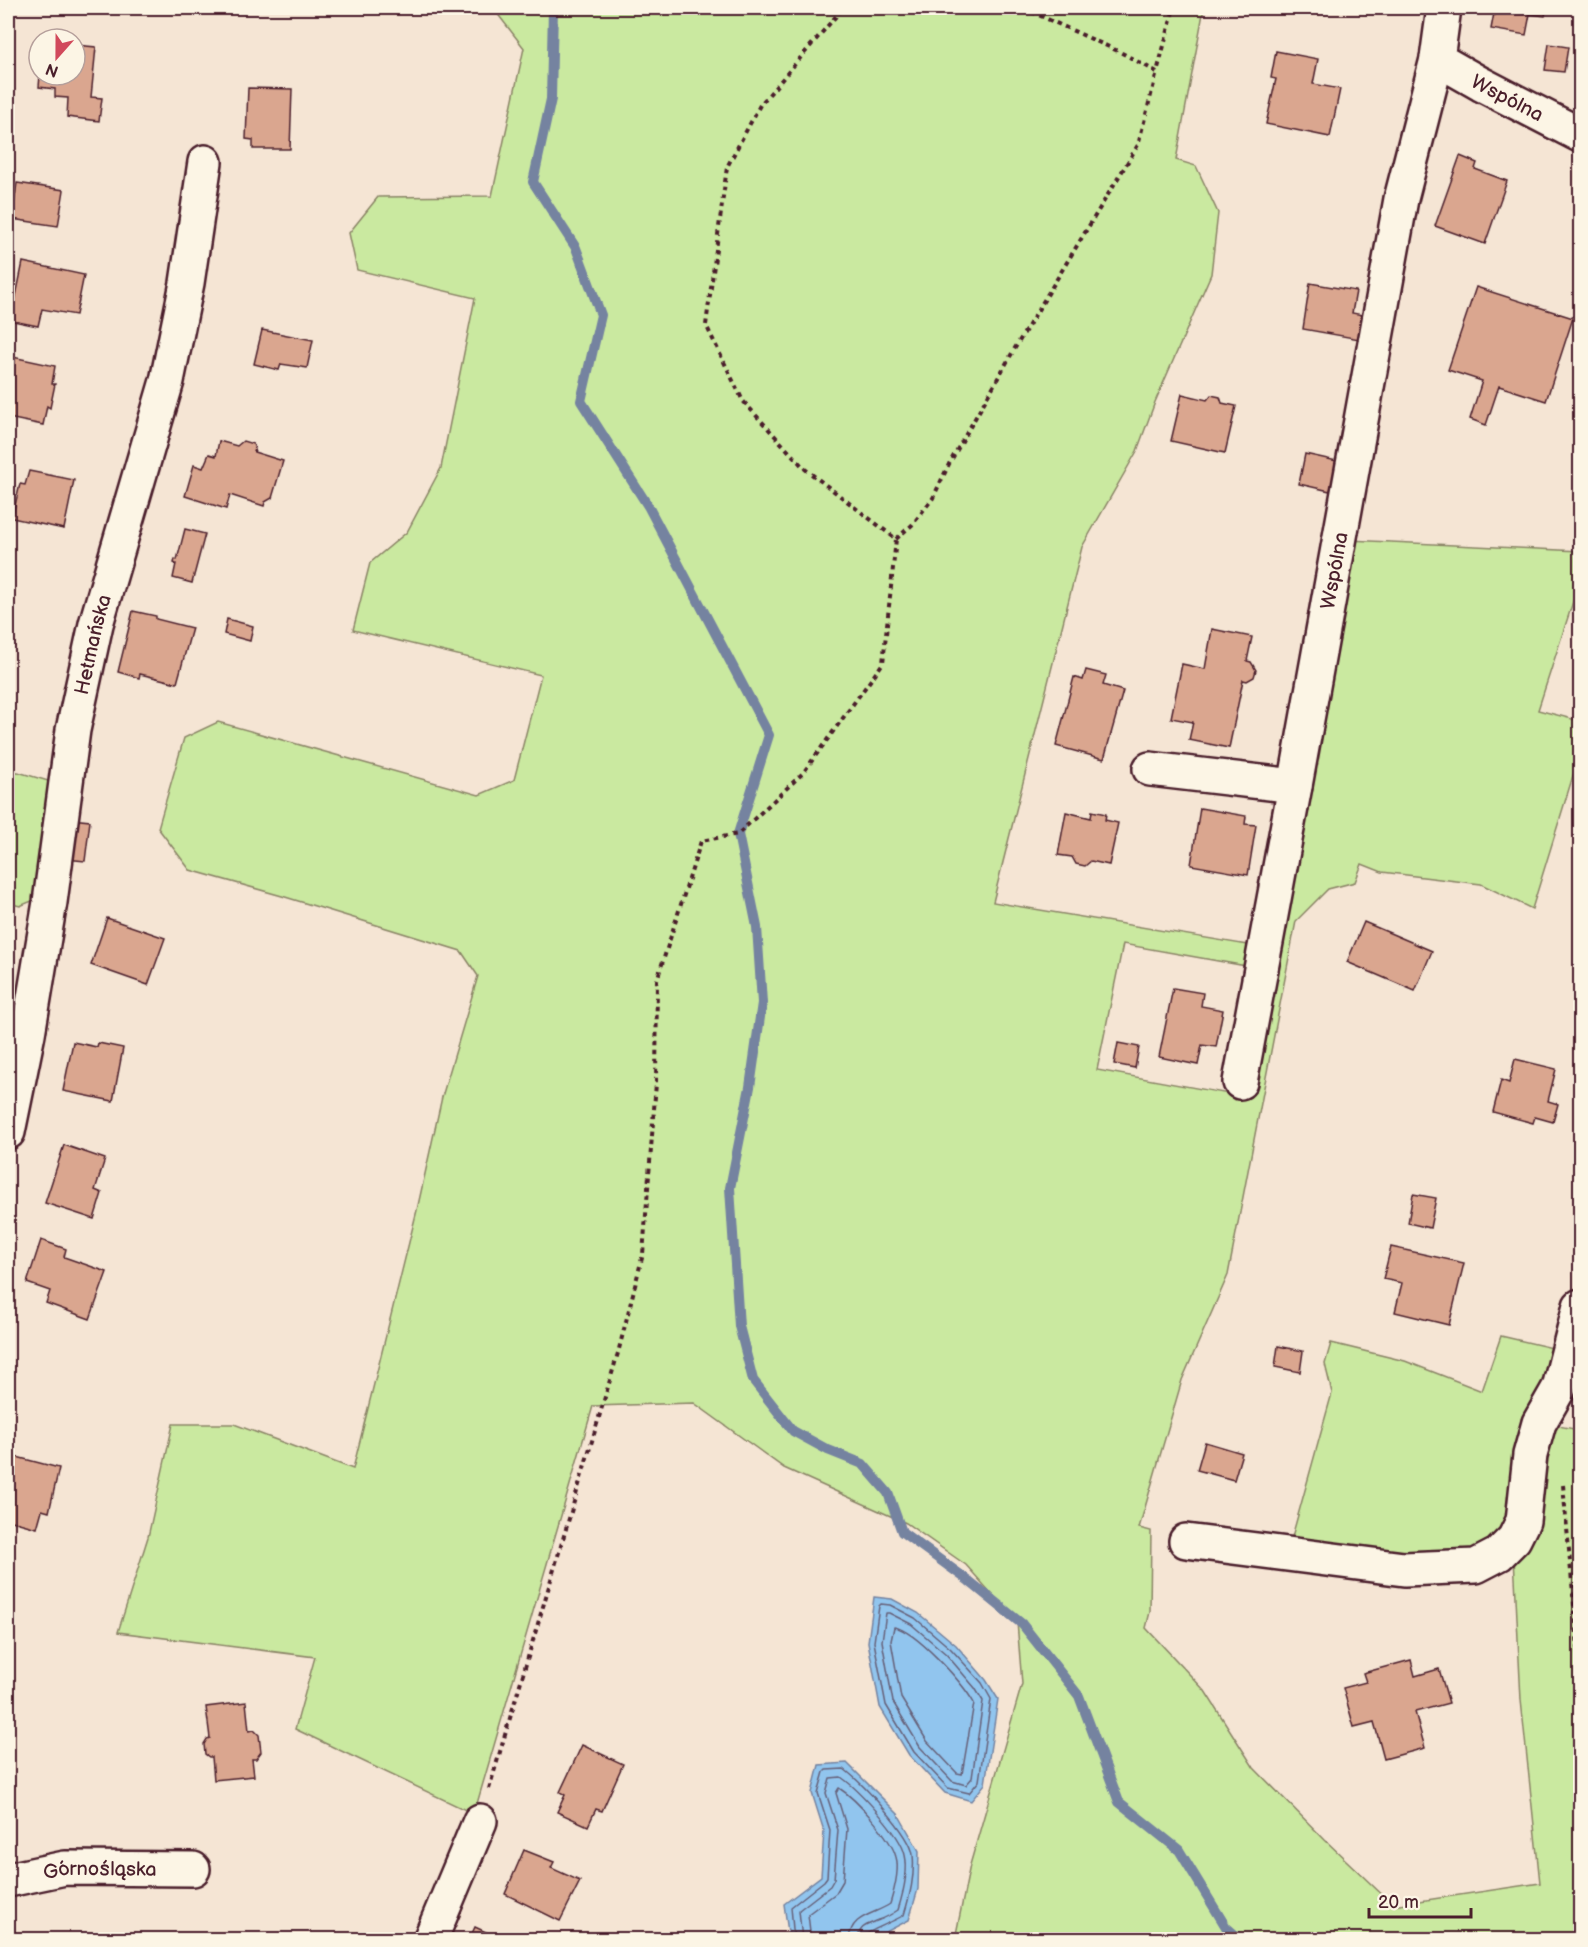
<svg xmlns="http://www.w3.org/2000/svg" width="1588" height="1947" font-family="'Balsamiq Sans',sans-serif">
<rect width="100%" height="100%" fill="#f5e5d4"/>
<filter id="ink" filterUnits="userSpaceOnUse"><feTurbulence type="fractalNoise" baseFrequency=".0167" numOctaves="2"/><feDisplacementMap in="SourceGraphic" scale="12" xChannelSelector="R" yChannelSelector="G"/><feConvolveMatrix kernelMatrix="1 2 1 2 8 2 1 2 1" color-interpolation-filters="sRGB"/></filter>
<g filter="url(#ink)">
<g fill="#cae9a0" stroke="#8a8466" stroke-width="1.5">
<polygon points="493,8 1204,8 1176,160 1196,166 1218,213 1211,274 1155,402 1137,451 1082,547 993,902 1254,946 1252,967 1123,944 1097,1070 1245,1097 1349,540 1580,551 1580,580 1538,710 1580,721 1580,753 1532,909 1481,884 1382,872 1362,864 1355,882 1328,889 1296,921 1228,1275 1182,1380 1139,1528 1151,1531 1150,1612 1146,1628 1205,1691 1254,1768 1325,1840 1393,1905 1540,1883 1521,1700 1514,1557 1548,1424 1580,1430 1580,1939 955,1939 970,1865 1022,1684 1017,1622 966,1565 906,1523 784,1468 694,1403 593,1406 474,1814 295,1729 315,1657 118,1632 148,1537 173,1424 234,1424 353,1469 417,1210 442,1097 478,976 461,951 282,896 190,870 158,828 184,738 218,722 479,795 514,780 541,675 353,630 370,563 407,532 441,468 475,298 357,270 349,233 378,197 492,196 524,48"/>
<polygon points="8,772 18,772 55,783 39,898 20,906 8,903"/>
<polygon points="1501,1336 1557,1349 1539,1398 1521,1419 1516,1504 1501,1539 1458,1558 1290,1544 1332,1393 1325,1364 1331,1343 1405,1361 1482,1391"/>
</g>
<g fill="#91c5ee" stroke="#7583a0" stroke-width="1.5">
<polygon points="874,1597 892,1599 918,1613 956,1645 986,1680 998,1699 985,1784 971,1801 945,1793 909,1755 880,1707 868,1642"/>
<polygon points="847,1763 898,1814 919,1851 918,1889 909,1920 884,1933 863,1939 789,1939 784,1904 821,1876 824,1831 812,1793 819,1765"/>
</g>
<g fill="none" stroke-linecap="round" stroke-linejoin="round">
<g stroke="#666179" stroke-width="1.5">
<polygon points="881,1604 890,1605 915,1618 951,1649 982,1683 991,1699 979,1781 969,1793 948,1788 914,1752 886,1705 874,1642 879,1606"/>
<polygon points="886,1613 889,1613 911,1624 946,1654 975,1688 983,1701 972,1778 966,1785 952,1781 920,1747 893,1702 882,1641"/>
<path d="M894,1627C916,1631 962,1682 974,1703L962,1774L957,1773L927,1741L901,1698L891,1641Z"/>
<path d="M794,1940L791,1907L824,1881L827,1877L830,1830L818,1793L824,1772L826,1770L844,1769C861,1782 911,1834 913,1855C915,1876 910,1895 904,1915C898,1919 868,1932 866,1934C866,1936 866,1938 866,1940"/>
<path d="M802,1940L799,1910L830,1886L834,1879L838,1830L826,1793L830,1778L841,1777C858,1789 901,1834 905,1855C909,1872 903,1894 898,1910C892,1914 886,1918 879,1920C868,1925 859,1925 858,1940"/>
<path d="M811,1940L808,1914L836,1893L843,1881L847,1829L836,1793L839,1788C856,1799 891,1837 896,1857C900,1870 894,1891 890,1904C874,1915 850,1915 849,1940"/>
</g>
<polyline stroke="#7583a0" stroke-width="10" points="553,8 551,99 533,182 576,248 601,315 581,401 648,506 769,735 738,834 757,927 762,1003 750,1087 730,1188 739,1326 753,1380 793,1431 828,1450 863,1464 888,1493 902,1532 969,1581 1022,1624 1079,1696 1119,1802 1179,1850 1226,1927 1241,1940"/>
</g>
<g fill="#daa68f" stroke="#4a1f2b" stroke-width="1.5">
<polygon points="1495,8 1547,8 1545,16 1530,14 1526,35 1491,29"/>
<polygon points="1549,44 1568,47 1564,72 1545,70"/>
<polygon points="75,45 96,47 91,97 102,98 99,121 67,117 68,98 55,97 55,89 39,87 40,75 75,75"/>
<polygon points="1276,51 1318,59 1313,84 1340,89 1330,137 1266,124 1276,79 1271,78"/>
<polygon points="248,88 292,89 290,149 253,149 253,140 246,139"/>
<polygon points="1460,156 1477,163 1475,169 1507,181 1485,244 1435,226"/>
<polygon points="17,183 64,190 58,226 12,219"/>
<polygon points="23,262 84,275 76,315 42,309 38,326 8,320 8,300 15,301"/>
<polygon points="1310,283 1356,291 1352,313 1363,315 1359,339 1303,329"/>
<polygon points="1476,287 1573,318 1546,401 1499,386 1486,425 1470,419 1482,381 1448,370"/>
<polygon points="262,330 313,340 307,368 281,364 279,370 254,364"/>
<polygon points="8,356 55,366 52,384 55,384 50,408 47,406 43,425 8,418"/>
<polygon points="1182,394 1207,400 1211,395 1220,397 1222,403 1236,406 1225,453 1171,441"/>
<polygon points="219,441 237,446 243,441 253,444 255,449 254,452 283,461 272,498 265,502 264,506 230,495 226,509 185,496 194,465 203,468 209,454 216,456"/>
<polygon points="1305,454 1337,461 1330,491 1299,484"/>
<polygon points="29,471 74,480 64,529 12,518 20,484 25,485"/>
<polygon points="185,529 205,534 192,583 173,578 176,564 174,563 175,559 177,560"/>
<polygon points="133,611 156,616 156,619 192,628 177,683 140,674 139,678 118,672"/>
<polygon points="227,619 253,626 250,641 224,634"/>
<polygon points="1212,629 1252,637 1247,661 1251,662 1256,670 1254,677 1247,681 1243,680 1229,748 1189,740 1193,722 1171,718 1182,664 1205,669"/>
<polygon points="1086,670 1106,675 1103,685 1123,691 1104,759 1056,746 1074,677 1083,680"/>
<polygon points="1200,808 1246,816 1245,824 1256,825 1248,875 1191,865"/>
<polygon points="1092,811 1106,814 1105,820 1118,823 1109,865 1091,861 1085,866 1076,864 1072,857 1058,855 1066,812 1091,818"/>
<polygon points="71,819 90,821 85,861 66,859"/>
<polygon points="107,918 165,938 148,985 91,965"/>
<polygon points="1364,922 1432,951 1415,991 1347,962"/>
<polygon points="1173,988 1203,993 1201,1006 1223,1010 1216,1047 1202,1045 1198,1065 1159,1057"/>
<polygon points="73,1042 97,1047 98,1043 123,1048 113,1101 63,1091"/>
<polygon points="1118,1043 1139,1047 1135,1068 1114,1064"/>
<polygon points="1515,1059 1556,1069 1548,1101 1558,1104 1553,1122 1535,1117 1533,1123 1493,1112 1501,1080 1509,1083"/>
<polygon points="64,1145 105,1159 95,1190 102,1193 94,1219 45,1203"/>
<polygon points="1413,1194 1436,1198 1430,1228 1408,1223"/>
<polygon points="41,1240 66,1249 64,1257 107,1272 90,1319 46,1303 50,1291 27,1283"/>
<polygon points="1391,1247 1464,1263 1449,1325 1395,1312 1402,1283 1383,1279"/>
<polygon points="1278,1346 1303,1351 1300,1372 1275,1367"/>
<polygon points="1205,1442 1242,1453 1234,1480 1197,1470"/>
<polygon points="9,1455 59,1468 49,1512 42,1510 37,1528 8,1520"/>
<polygon points="1411,1660 1415,1676 1439,1669 1449,1703 1415,1712 1425,1748 1384,1759 1374,1722 1354,1727 1343,1688 1366,1682 1363,1673"/>
<polygon points="246,1702 249,1731 254,1730 259,1735 261,1752 256,1759 252,1759 254,1776 214,1780 212,1757 209,1757 205,1754 204,1744 207,1739 210,1738 206,1707"/>
<polygon points="582,1745 623,1764 602,1811 596,1809 588,1826 557,1812 565,1795 560,1792"/>
<polygon points="524,1850 554,1862 551,1868 580,1881 560,1921 505,1894"/>
<polygon points="475,1927 503,1940 469,1940"/>
</g>
<g fill="none" stroke-linecap="round" stroke-linejoin="round">
<defs>
<g id="minor">
<path id="s1" d="M1444,8L1437,59L1481,84L1580,135"/>
<polyline points="1150,769 1295,786"/>
<path id="s2" d="M1240,1082L1295,786L1401,199L1437,59"/>
<path id="s3" d="M8,1132L28,1034L50,902L73,730L96,624L167,381L187,283L205,162"/>
<polyline points="1186,1541 1404,1569 1476,1566 1499,1554 1514,1539 1523,1521 1530,1455 1539,1423 1559,1388 1580,1306"/>
<path id="s4" d="M8,1880L65,1868L193,1869"/>
<polyline points="430,1940 480,1821"/>
</g>
</defs>
<use href="#minor" stroke="#4a1f2b" stroke-width="38"/>
<g stroke="#4a1f2b" stroke-width="4" stroke-dasharray="4.5 4.5" stroke-linecap="butt">
<polyline points="1023,8 1120,52 1157,72 1174,8"/>
<polyline points="896,539 912,525 933,498 949,464 1015,348 1138,145 1157,72"/>
<polyline points="1563,1485 1580,1669"/>
<polyline points="489,1789 618,1353 643,1254 656,1083 657,980 701,841 738,834 803,773 883,663 896,539 805,469 743,401 706,325 727,167 760,105 843,8"/>
</g>
<use href="#minor" stroke="#fcf5e5" stroke-width="33"/>
</g>
</g>
<g text-anchor="middle" stroke-width="5" stroke-linejoin="round" paint-order="stroke">
<g font-size="20" fill="#4a1f2b" stroke="#fcf5e5">
<text dy="7" stroke="none"><textPath href="#s1" startOffset="132">Wspólna</textPath></text>
<text dy="7" stroke="none"><textPath href="#s2" startOffset="520">Wspólna</textPath></text>
<text dy="7" stroke="none"><textPath href="#s3" startOffset="495">Hetmańska</textPath></text>
<text dy="7" stroke="none"><textPath href="#s4" startOffset="93">Górnośląska</textPath></text>
</g>
</g>
<rect width="1588" height="1947" fill="none" stroke="#fcf5e5" stroke-width="30"/>
<rect x="15" y="15" width="1558" height="1917" fill="none" stroke="#4a1f2b" stroke-width="2" filter="url(#ink)"/>
<g transform="translate(57 57) rotate(201)"><circle r="28" fill="#fcf5e5" stroke="#b59f9b" stroke-width="1.5"/>
<path d="M0-4.5L10 22L0 15L-10 22Z" fill="#d1495b"/>
<text y="-9" font-size="16" font-weight="bold" text-anchor="middle" fill="#4a1f2b">N</text>
</g>
<path d="M1369 1908v9h102v-9" fill="none" stroke="#4a1f2b" stroke-width="3"/>
<text x="1378" y="1908" font-size="18" fill="#4a1f2b" stroke="#fcf5e5" stroke-width="4.5" paint-order="stroke">20 m</text>
</svg>
